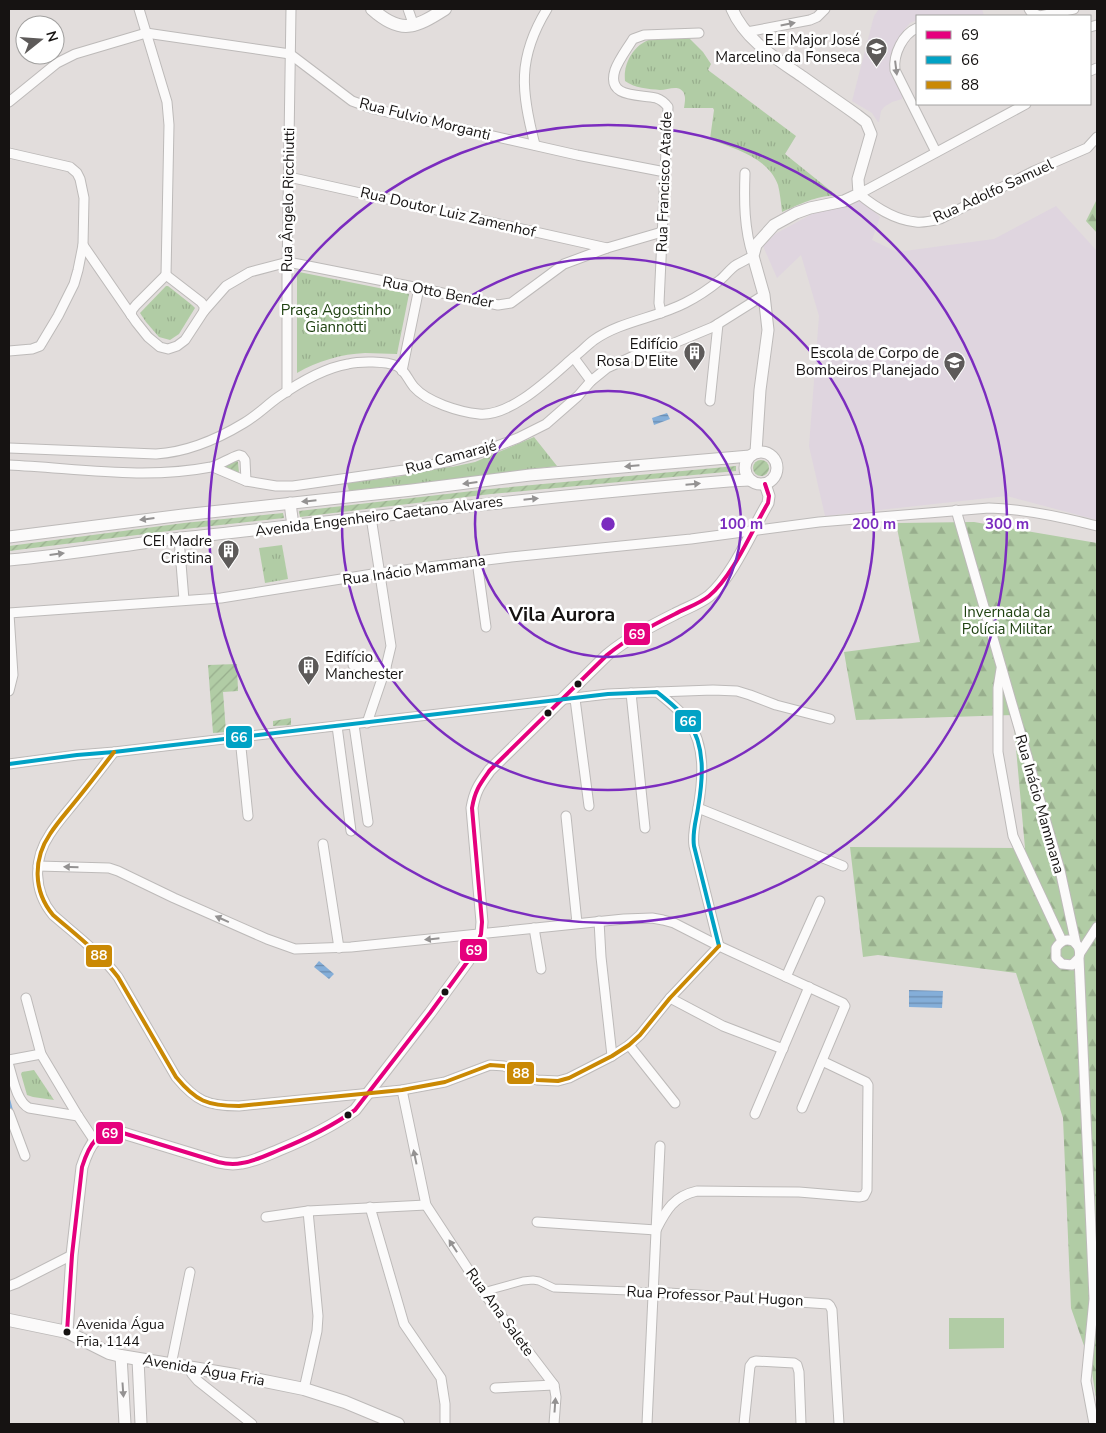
<svg xmlns="http://www.w3.org/2000/svg" width="1106" height="1433" font-family="'Nunito Sans',sans-serif">
<defs>
<pattern id="grass-tufts" width="24" height="20" patternUnits="userSpaceOnUse" patternTransform="scale(1.25)"><rect width="24" height="20" fill="#b1cca5"/><path d="M3 7l-1-3M5 7V3M7 7l1-3M15 17l-1-3M17 17v-4M19 17l1-3" fill="none" stroke="#98ae8d"/></pattern>
<pattern id="forest-firs" width="22" height="20" patternUnits="userSpaceOnUse" patternTransform="scale(1.25)"><rect width="22" height="20" fill="#b1cca5"/><path d="M5 1l3.5 6h-7zM16 11l3.5 6h-7z" fill="#98ae8d"/></pattern>
<pattern id="garden-furrows" width="10" height="10" patternUnits="userSpaceOnUse" patternTransform="scale(1.25)"><rect width="10" height="10" fill="#b1cca5"/><path d="M-1 1l2-2M0 10L10 0M9 11l2-2" fill="none" stroke="#98ae8d"/></pattern>
<pattern id="water-rules" width="6" height="5" patternUnits="userSpaceOnUse" patternTransform="scale(1.25)"><rect width="6" height="5" fill="#84aed9"/><path d="M0 2.5h6" fill="none" stroke="#6b8caf"/></pattern>
</defs>
<rect width="100%" height="100%" fill="#e2dddc"/>
<g fill="#dfd5df">
<polygon points="879,9 982,9 984,16 917,16 917,20 910,23 904,30 893,53 903,95 902,99 892,102 884,107 881,111 879,122 878,122 872,113 852,101 874,16"/>
<polygon points="862,201 880,217 872,240 897,252 994,239 1056,206 1097,251 1097,520 1007,496 825,516 809,446 819,316 801,255 777,278 763,246 775,234 812,214"/>
</g>
<g fill="url(#grass-tufts)">
<path d="M687,36L703,52L711,64L708,70L796,136L785,154L836,195C813,197 803,203 782,212C781,203 780,193 778,185C768,157 734,149 710,139L714,110L713,108H684C685,101 687,93 680,89C675,86 666,90 660,90C649,89 634,88 625,81C623,62 635,42 655,38C665,36 676,37 687,36Z"/>
<path d="M299,272L409,294L397,354C386,354 376,353 365,353C342,354 317,361 297,373V274Z"/>
<polygon points="166,286 168,286 192,305 195,308 179,334 170,340 159,337 146,322 140,313"/>
<polygon points="534,437 557,466 501,473 412,490 401,485 349,491 347,483 402,476 409,469 452,467 475,462"/>
<polygon points="282,545 288,579 265,583 259,548"/>
<polygon points="34,1070 54,1100 33,1097 27,1095 21,1074 22,1072"/>
</g>
<g fill="url(#forest-firs)">
<polygon points="1097,199 1097,233 1086,221"/>
<polygon points="974,522 1097,543 1097,1404 1091,1366 1071,1308 1063,1118 1016,973 878,955 863,957 850,847 1025,848 1013,715 856,720 844,652 920,642 896,523"/>
</g>
<g fill="url(#garden-furrows)">
<polygon points="234,460 236,460 238,462 239,473 237,474 224,467"/>
<circle cx="761" cy="468" r="8"/>
<polygon points="736,466 736,471 491,494 300,517 299,511 490,489"/>
<polygon points="283,513 284,518 185,529 9,551 9,546 184,523"/>
<polygon points="237,664 238,691 223,692 226,732 213,733 208,665"/>
<polygon points="291,718 291,725 273,726 273,721"/>
</g>
<polygon fill="#b1cca5" points="949,1318 1004,1318 1004,1348 949,1349"/>
<g fill="url(#water-rules)">
<polygon points="667,413 670,419 654,425 652,418"/>
<polygon points="319,961 334,974 329,979 314,967"/>
<polygon points="909,990 943,991 942,1008 909,1007"/>
</g>
<g fill="none" stroke-linecap="round" stroke-linejoin="round">
<polyline stroke="#84aed9" stroke-width="2.5" points="9,1100 12,1111"/>
<defs>
<polyline id="pedestrian" points="483,1292 523,1281 533,1280 539,1281 554,1288 654,1292"/>
<g id="minor">
<polyline points="139,9 167,102 169,125 166,275"/>
<polyline points="408,9 414,26"/>
<polyline points="1029,9 1031,12 1040,16 1074,9"/>
<polyline points="1090,27 1097,25"/>
<path d="M917,28C903,34 893,54 895,70L936,152"/>
<polyline points="747,32 810,20 817,17 825,9"/>
<polyline points="1090,71 1097,68"/>
<polyline points="9,102 57,63 75,54 146,33 290,54 352,101 374,109 577,155 665,172"/>
<path d="M1026,104L859,194C875,207 894,220 916,222C924,223 932,221 940,219L1034,171L1087,148L1097,137"/>
<path d="M535,145C521,91 517,58 547,9"/>
<polyline points="9,153 70,167 77,173 80,179 84,198 83,245 78,270 74,284 58,316 40,346 32,349 9,351"/>
<polyline points="289,177 607,248"/>
<polyline points="83,245 136,322 148,337 160,347 168,349 177,346 185,340 204,311 226,286 250,272 288,262 419,288 498,305 511,303 564,264 607,248 662,232"/>
<polyline points="166,275 201,302 204,306 204,311"/>
<path d="M661,313L659,303L668,107C665,103 662,100 656,98C640,94 606,99 615,70C619,59 627,49 633,39L644,35L699,33"/>
<polyline points="131,315 132,310 136,305 166,275"/>
<polyline points="574,358 591,381"/>
<polyline points="402,371 419,288"/>
<polyline points="287,392 287,274 291,9"/>
<polyline points="710,401 718,324"/>
<path d="M9,448L156,454C188,452 216,440 244,423C256,416 266,406 277,398C297,384 324,368 348,364C360,361 386,361 397,366C405,370 408,380 414,387C427,402 459,412 479,414C511,417 551,377 574,357C581,352 587,345 594,340C621,321 656,318 685,303C697,297 709,289 720,280C725,276 730,269 736,265C742,262 747,259 753,256C744,229 744,201 745,173"/>
<path d="M9,465C76,468 144,480 211,467C220,465 229,458 239,455L242,456L245,460L246,481"/>
<polyline points="213,467 246,481 276,486 293,486 404,470 451,461 479,453 518,438 546,424 578,396 591,381 607,368 638,354 672,344 713,327 764,295"/>
<polyline points="956,510 1060,870 1076,944"/>
<polyline points="179,539 184,600"/>
<polyline points="477,561 486,627"/>
<path d="M9,613L221,598L379,573L511,557L691,539L819,522L989,508C1026,509 1062,517 1097,526"/>
<polyline points="9,614 13,675 9,691"/>
<polyline points="353,665 386,667"/>
<polyline points="1001,669 998,688 998,752 1013,836 1062,941"/>
<polyline points="657,692 713,690 737,691 750,695 776,705 830,719"/>
<polyline points="631,693 645,828"/>
<polyline points="575,699 589,806"/>
<polyline points="367,723 386,667 391,646 371,517"/>
<polyline points="354,725 368,822"/>
<polyline points="337,726 351,831"/>
<polyline points="240,738 248,816"/>
<path d="M114,752C101,769 88,786 74,803C66,813 57,823 50,834C33,859 33,891 53,915C76,935 100,953 118,977L176,1077C196,1101 207,1106 239,1106L402,1090L445,1082L490,1065L504,1066L537,1080L558,1081L569,1078L612,1056L629,1045L640,1035L670,998L719,946"/>
<path d="M9,764L77,755L114,752L608,694L657,692C668,701 680,710 688,721C706,746 703,779 698,808C696,821 692,832 694,846L719,946"/>
<polyline points="698,808 843,866"/>
<polyline points="566,816 577,923"/>
<polyline points="323,844 339,948"/>
<polyline points="38,866 109,868 118,871 174,898 267,939 295,949 351,947 624,919 652,918 663,920 674,923 719,946 843,1003 845,1006 802,1108"/>
<polyline points="599,921 601,957 612,1056"/>
<polyline points="534,928 541,969"/>
<polyline points="1080,953 1097,927"/>
<path d="M1079,958L1072,965L1062,964L1056,958V948C1065,933 1083,941 1079,958L1094,1299L1086,1381L1094,1424"/>
<polyline points="786,977 820,901"/>
<polyline points="26,998 41,1054 78,1116 94,1140"/>
<polyline points="670,998 723,1026 783,1049"/>
<polyline points="629,1045 675,1103"/>
<polyline points="9,1060 41,1054"/>
<path d="M9,1066C13,1079 17,1102 29,1108L78,1116"/>
<polyline points="402,1090 426,1205 483,1292 554,1385 556,1397 554,1424"/>
<polyline points="9,1113 25,1156"/>
<polyline points="755,1114 809,987"/>
<polyline points="370,1207 404,1324 441,1378 445,1404 445,1424"/>
<polyline points="266,1217 308,1211 426,1205"/>
<path d="M537,1222L656,1230C666,1210 674,1196 697,1191L799,1192L859,1197L864,1196L867,1190L868,1085L866,1082L822,1061"/>
<polyline points="9,1286 17,1283 72,1255"/>
<polyline points="654,1292 828,1304 830,1306 832,1310 839,1424"/>
<polyline points="171,1365 190,1272"/>
<polyline points="189,1368 192,1374 198,1381 252,1424"/>
<polyline points="495,1388 554,1385"/>
<polyline points="304,1389 317,1331 318,1316 308,1211"/>
<polyline points="647,1424 660,1146"/>
<polyline points="744,1424 750,1366 753,1362 756,1361 794,1363 797,1365 799,1372 801,1424"/>
</g>
<g id="tertiary">
<path d="M732,9C745,40 777,59 803,77C821,90 839,102 857,115L866,122L871,134L858,179L859,194L844,201L810,208L796,213L774,225L756,245L753,256L764,295L768,330L760,390L756,452"/>
<circle cx="761" cy="468" r="16"/>
<polyline points="290,503 293,526"/>
<polyline points="9,537 183,515 412,490 530,475 750,456"/>
<path d="M9,560C66,555 124,545 181,538C364,518 546,496 729,481L750,480"/>
<path d="M67,1332L72,1255L82,1167C89,1145 97,1129 123,1133L218,1162C226,1164 233,1165 242,1163C255,1161 267,1155 279,1150C306,1139 331,1127 355,1110L430,1013L468,961L478,942L481,934L482,922L472,808C475,790 480,784 490,770L607,655C628,638 651,626 675,614C686,608 699,604 709,596C733,576 752,530 768,503L769,496L765,484"/>
<polyline points="121,1356 125,1424"/>
<polyline points="138,1359 141,1424"/>
</g>
<g id="secondary">
<path d="M372,9C401,35 415,28 445,9"/>
<polyline points="9,1320 67,1332 109,1353 121,1356 235,1375 304,1389 345,1402 398,1424"/>
</g>
</defs>
<use href="#pedestrian" stroke="#bdbab9" stroke-width="9"/>
<use href="#minor" stroke="#bdbab9" stroke-width="11"/>
<use href="#tertiary" stroke="#bdbab9" stroke-width="13"/>
<use href="#secondary" stroke="#bdbab9" stroke-width="14"/>
<use href="#pedestrian" stroke="#fbfafa" stroke-width="7"/>
<use href="#minor" stroke="#fbfafa" stroke-width="9"/>
<use href="#tertiary" stroke="#fbfafa" stroke-width="11"/>
<use href="#secondary" stroke="#fbfafa" stroke-width="12"/>
<defs>
<path id="bus-1" d="M67,1332L72,1255L82,1167C89,1145 97,1129 123,1133L218,1162C226,1164 233,1165 242,1163C255,1161 267,1155 279,1150C306,1139 331,1127 355,1110L430,1013L468,961L478,942L481,934L482,922L472,808C475,790 480,784 490,770L607,655C628,638 651,626 675,614C686,608 699,604 709,596C733,576 752,530 768,503L769,496L765,484"/>
<path id="bus-2" d="M9,764L77,755L114,752L608,694L657,692C668,701 680,710 688,721C706,746 703,779 698,808C696,821 692,832 694,846L719,946"/>
<path id="bus-3" d="M114,752C101,769 88,786 74,803C66,813 57,823 50,834C33,859 33,891 53,915C76,935 100,953 118,977L176,1077C196,1101 207,1106 239,1106L402,1090L445,1082L490,1065L504,1066L537,1080L558,1081L569,1078L612,1056L629,1045L640,1035L670,998L719,946"/>
</defs>
<use href="#bus-1" stroke="#fff" stroke-width="8"/>
<use href="#bus-2" stroke="#fff" stroke-width="8"/>
<use href="#bus-3" stroke="#fff" stroke-width="8"/>
<use href="#bus-1" stroke="#e5007d" stroke-width="4"/>
<use href="#bus-2" stroke="#01a2c5" stroke-width="4"/>
<use href="#bus-3" stroke="#ca8904" stroke-width="4"/>
</g>
<defs><path id="oneway-solid" d="M-6-.8H1V-3.2L6.5 0L1 3.2V.8H-6Z" transform="scale(1.25)"/></defs>
<g fill="#949292">
<use href="#oneway-solid" transform="translate(788 24) rotate(-11)"/>
<use href="#oneway-solid" transform="translate(896 68) rotate(83)"/>
<use href="#oneway-solid" transform="translate(632 466) rotate(175)"/>
<use href="#oneway-solid" transform="translate(470 483) rotate(173)"/>
<use href="#oneway-solid" transform="translate(693 484) rotate(-5)"/>
<use href="#oneway-solid" transform="translate(531 499) rotate(-6)"/>
<use href="#oneway-solid" transform="translate(309 501) rotate(174)"/>
<use href="#oneway-solid" transform="translate(147 519) rotate(173)"/>
<use href="#oneway-solid" transform="translate(57 554) rotate(-7)"/>
<use href="#oneway-solid" transform="translate(71 867) rotate(-178)"/>
<use href="#oneway-solid" transform="translate(222 919) rotate(-156)"/>
<use href="#oneway-solid" transform="translate(432 939) rotate(174)"/>
<use href="#oneway-solid" transform="translate(415 1157) rotate(-102)"/>
<use href="#oneway-solid" transform="translate(453 1246) rotate(-123)"/>
<use href="#oneway-solid" transform="translate(123 1390) rotate(86)"/>
<use href="#oneway-solid" transform="translate(555 1405) rotate(-86)"/>
</g>
<g fill="none" stroke="#7b2cbf" stroke-width="2.5">
<circle cx="608" cy="524" r="133"/>
<circle cx="608" cy="524" r="266"/>
<circle cx="608" cy="524" r="399"/>
</g>
<defs>
<symbol id="school-pin" viewBox="-11 -11 22 30"><path d="M0 17L-7.5 6A9.5 9.5 0 1 1 7.5 6Z" fill="#5d5a59" stroke="#fff"/><path d="M0-5L7-2L0 1L-7-2ZM-4 1L0 2.5L4 1V4Q0 6-4 4Z" fill="#fff"/></symbol>
<symbol id="building-pin" viewBox="-11 -11 22 30"><path d="M0 17L-7.5 6A9.5 9.5 0 1 1 7.5 6Z" fill="#5d5a59" stroke="#fff"/><path d="M-4-6H4V6H1V3H-1V6H-4ZM-2.5-4.3h1.7v1.8h-1.7ZM.8-4.3h1.7v1.8H.8ZM-2.5-1h1.7V.8h-1.7ZM.8-1h1.7V.8H.8Z" fill="#fff"/></symbol>
</defs>
<g fill-rule="evenodd">
<use href="#school-pin" x="864" y="36" width="25" height="34"/>
<use href="#building-pin" x="682" y="340" width="25" height="34"/>
<use href="#school-pin" x="942" y="350" width="25" height="34"/>
<use href="#building-pin" x="216" y="538" width="25" height="34"/>
<use href="#building-pin" x="296" y="654" width="25" height="34"/>
</g>
<g fill="#161312" stroke="#fff" stroke-width="2">
<circle cx="578" cy="684" r="4.5"/>
<circle cx="548" cy="713" r="4.5"/>
<circle cx="445" cy="992" r="4.5"/>
<circle cx="348" cy="1115" r="4.5"/>
<circle cx="67" cy="1332" r="4.5"/>
</g>
<g text-anchor="middle" stroke-width="5" stroke-linejoin="round" paint-order="stroke">
<g font-size="14" fill="#161312" stroke="#fff" text-anchor="start">
<text x="76" y="1329">Avenida Água<tspan x="76" dy="17">Fria, 1144</tspan></text>
</g>
<g font-size="15" fill="#161312" stroke="#fff" text-anchor="end">
<text x="860" y="45">E.E Major José<tspan x="860" dy="17">Marcelino da Fonseca</tspan></text>
<text x="678" y="349">Edifício<tspan x="678" dy="17">Rosa D'Elite</tspan></text>
<text x="939" y="358">Escola de Corpo de<tspan x="939" dy="17">Bombeiros Planejado</tspan></text>
<text x="212" y="546">CEI Madre<tspan x="212" dy="17">Cristina</tspan></text>
<text x="325" y="662" text-anchor="start">Edifício<tspan x="325" dy="17">Manchester</tspan></text>
</g>
<g font-size="15" fill="#161312" stroke="#fff">
<text transform="translate(425 119) rotate(14)" y="5">Rua Fulvio Morganti</text>
<text transform="translate(664 182) rotate(-88)" y="5">Rua Francisco Ataíde</text>
<text transform="translate(993 191) rotate(-25)" y="5">Rua Adolfo Samuel</text>
<text transform="translate(288 200) rotate(-89)" y="5">Rua Ângelo Ricchiutti</text>
<text transform="translate(448 212) rotate(13)" y="5">Rua Doutor Luiz Zamenhof</text>
<text transform="translate(438 292) rotate(11)" y="5">Rua Otto Bender</text>
<text transform="translate(451 457) rotate(-15)" y="5">Rua Camarajé</text>
<text transform="translate(379 516) rotate(-7)" y="5">Avenida Engenheiro Caetano Alvares</text>
<text transform="translate(414 570) rotate(-8)" y="5">Rua Inácio Mammana</text>
<text transform="translate(1040 804) rotate(74)" y="5">Rua Inácio Mammana</text>
<text transform="translate(715 1296) rotate(3)" y="5">Rua Professor Paul Hugon</text>
<text transform="translate(500 1312) rotate(54)" y="5">Rua Ana Salete</text>
<text transform="translate(204 1370) rotate(10)" y="5">Avenida Água Fria</text>
</g>
<g font-size="15" fill="#204312" stroke="#fff">
<text x="336" y="315">Praça Agostinho<tspan x="336" dy="17">Giannotti</tspan></text>
<text x="1007" y="617">Invernada da<tspan x="1007" dy="17">Polícia Militar</tspan></text>
</g>
<g font-size="20" font-weight="bold" fill="#161312" stroke="#fff">
<text x="562" y="621">Vila Aurora</text>
</g>
</g>
<circle cx="608" cy="524" r="8" fill="#7b2cbf" stroke="#fff" stroke-width="2.5"/>
<g font-size="15" text-anchor="middle" font-weight="bold" fill="#7b2cbf" stroke="#fff" stroke-width="5" stroke-linejoin="round" paint-order="stroke">
<text x="741" y="529">100 m</text>
<text x="874" y="529">200 m</text>
<text x="1007" y="529">300 m</text>
</g>
<g stroke="#fff" stroke-width="2">
<rect x="623" y="622" width="28" height="24" rx="5" fill="#e5007d"/>
<rect x="674" y="709" width="28" height="24" rx="5" fill="#01a2c5"/>
<rect x="225" y="725" width="28" height="24" rx="5" fill="#01a2c5"/>
<rect x="459" y="938" width="29" height="24" rx="5" fill="#e5007d"/>
<rect x="85" y="944" width="28" height="24" rx="5" fill="#ca8904"/>
<rect x="506" y="1061" width="29" height="24" rx="5" fill="#ca8904"/>
<rect x="95" y="1121" width="29" height="24" rx="5" fill="#e5007d"/>
</g>
<g font-size="14" text-anchor="middle" font-weight="bold" fill="#fff">
<text x="637" y="639">69</text>
<text x="688" y="726">66</text>
<text x="239" y="742">66</text>
<text x="474" y="955">69</text>
<text x="99" y="960">88</text>
<text x="521" y="1078">88</text>
<text x="110" y="1138">69</text>
</g>
<rect width="1106" height="1433" fill="none" stroke="#161312" stroke-width="20"/>
<rect x="916" y="15" width="175" height="90" fill="#ffffff" stroke="#a2a1a0"/>
<rect x="926" y="31" width="25" height="8" fill="#e5007d" stroke="#a2a1a0"/>
<text x="961" y="40" font-size="15" fill="#161312">69</text>
<rect x="926" y="56" width="25" height="8" fill="#01a2c5" stroke="#a2a1a0"/>
<text x="961" y="65" font-size="15" fill="#161312">66</text>
<rect x="926" y="81" width="25" height="8" fill="#ca8904" stroke="#a2a1a0"/>
<text x="961" y="90" font-size="15" fill="#161312">88</text>
<g transform="translate(40 40) rotate(73)"><circle r="24" fill="#ffffff" stroke="#a2a1a0"/>
<path d="M0-4L9 19L0 12L-9 19Z" fill="#5d5a59"/>
<text y="-8" font-size="14" font-weight="bold" text-anchor="middle" fill="#161312">N</text>
</g>
</svg>
